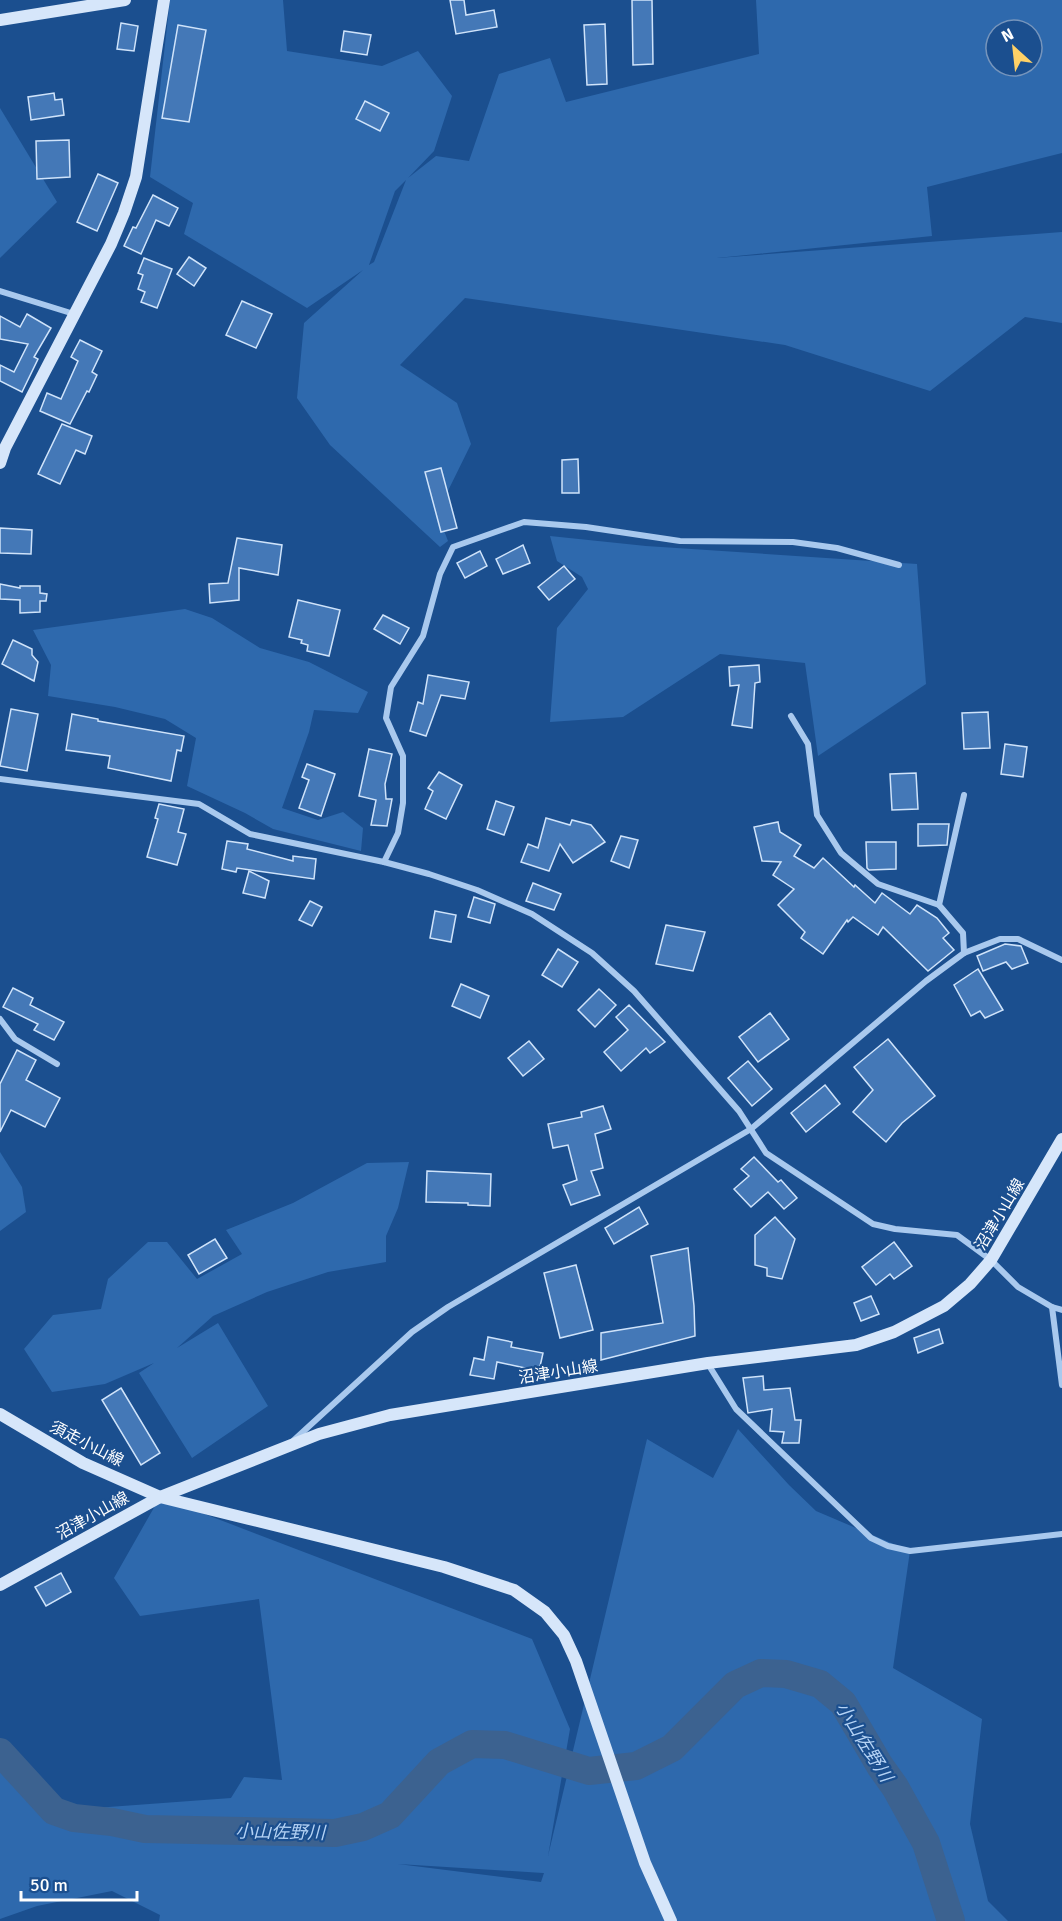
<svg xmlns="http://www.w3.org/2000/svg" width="1062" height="1921" font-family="Signika,'Noto Sans JP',sans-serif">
<rect width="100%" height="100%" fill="#1b4f8f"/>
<g fill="#2e69ad" fill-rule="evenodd">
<path d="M170,0H283L287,51L382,66L418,51L452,96L434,151L408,178L436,156L469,161L499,74L550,58L566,102L759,54L756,0H1062V153L927,187L932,236L717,258L1062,232V323L1025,317L930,391L785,345L465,298L400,365L457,403L471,444L442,503L436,510L448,541L440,547L330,445L297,398L304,323L363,270L307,308L184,234L193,203L150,177ZM996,30H1032V66H996ZM406,180L374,262L369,265L395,191Z"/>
<polygon points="0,108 57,202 0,258"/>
<polygon points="550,536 646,546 917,564 926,684 818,756 805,663 720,654 623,717 550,722 557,628 588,589 582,577 557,561"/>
<polygon points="185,609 212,618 260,648 309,662 368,692 358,713 314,710 309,732 282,808 318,820 343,812 363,828 361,851 273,829 245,813 187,786 196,738 165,719 115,707 48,696 51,665 33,630"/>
<polygon points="0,1152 22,1187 26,1212 0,1231"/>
<polygon points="409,1162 398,1208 386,1236 386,1262 328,1272 267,1292 213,1316 177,1348 218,1323 268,1406 192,1458 139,1373 154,1363 105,1384 52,1392 24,1349 53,1315 101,1309 108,1279 148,1242 167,1242 197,1279 242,1254 226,1230 293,1203 367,1163"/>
<path d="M738,1429L789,1485L816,1511L910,1551L893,1668L982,1719L970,1824L988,1901L1008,1921H159L160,1915L112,1891L37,1906L0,1919V1752L54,1811L231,1798L244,1777L282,1780L259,1599L140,1616L114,1578L160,1497L532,1639L570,1729L548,1856L647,1439L713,1478ZM398,1864L543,1873H544L541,1882Z"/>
</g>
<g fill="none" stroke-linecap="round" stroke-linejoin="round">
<polyline stroke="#3c6290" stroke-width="28" points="0,1752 54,1811 74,1818 112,1822 145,1829 335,1833 363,1827 390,1815 439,1762 472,1744 505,1745 589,1771 636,1766 672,1748 735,1685 761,1673 786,1674 820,1684 843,1703 880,1766 895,1787 926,1843 951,1921"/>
</g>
<g fill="#4478b7" stroke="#cfe3fa" stroke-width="1.5">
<polygon points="450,0 464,0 466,15 494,10 497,27 456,34"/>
<polygon points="632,0 652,0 653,64 633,65"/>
<polygon points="121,23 138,26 134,51 117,49"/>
<polygon points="605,24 607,84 587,85 584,25"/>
<polygon points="178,25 206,30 189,122 162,118"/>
<polygon points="344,31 371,35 367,55 341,51"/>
<polygon points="54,93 55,100 62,99 64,115 31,120 28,97"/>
<polygon points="365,101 389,113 380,131 356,119"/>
<polygon points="69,140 70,177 37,179 36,141"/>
<polygon points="98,174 118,183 97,231 77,222"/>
<polygon points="153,195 178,208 169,226 156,220 141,254 124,246 133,227 136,228"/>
<polygon points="189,257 206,268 194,286 177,274"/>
<polygon points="144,258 172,269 157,308 141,302 145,292 138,289 143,275 138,273"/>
<polygon points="242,301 272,314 256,348 226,335"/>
<polygon points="27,314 51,328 34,357 38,359 22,392 0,381 0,365 14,372 28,344 0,339 0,316 20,327"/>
<polygon points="80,340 102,351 92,372 97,375 89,392 87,391 70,424 40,411 47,393 61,399 78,361 71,357"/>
<polygon points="62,424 92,436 85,454 76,450 60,484 38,474"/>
<polygon points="578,459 579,493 562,493 562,460"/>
<polygon points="441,468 457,528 441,532 425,472"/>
<polygon points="0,528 32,530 31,554 0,553"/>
<polygon points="237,538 282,545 278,575 239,568 239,600 210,603 209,584 228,583"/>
<polygon points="523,545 530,563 503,574 496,559"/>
<polygon points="480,551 487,566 465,578 457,563"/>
<polygon points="564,566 575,579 549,600 538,587"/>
<polygon points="0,584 20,588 20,586 40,586 40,593 47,594 46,601 40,601 40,612 20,613 20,600 0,599"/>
<polygon points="298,600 340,610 329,656 307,651 308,645 301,643 302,640 289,637"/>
<polygon points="383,615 409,628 400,644 374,629"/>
<polygon points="13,640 32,649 32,655 38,662 34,681 2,664"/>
<polygon points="759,665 760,682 755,683 752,728 732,725 739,685 730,686 729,667"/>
<polygon points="428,675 469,682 465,699 441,695 426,736 410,731 418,702 423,704"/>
<polygon points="11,709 38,714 27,771 0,766"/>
<polygon points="988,712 990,748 964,749 962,713"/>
<polygon points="72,714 98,719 98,721 184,736 181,751 177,750 171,781 108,768 110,756 66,750"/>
<polygon points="1005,744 1027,747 1023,777 1001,774"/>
<polygon points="369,749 392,754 385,784 386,799 392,799 387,826 371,825 376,800 359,796"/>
<polygon points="307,764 335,774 321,816 299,808 309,780 302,777"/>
<polygon points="439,772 462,785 446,819 425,809 433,791 428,788"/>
<polygon points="916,773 918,809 892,810 890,774"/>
<polygon points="496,801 514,807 504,835 487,829"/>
<polygon points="159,804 184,809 178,832 186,834 177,865 147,857 158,819 155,818"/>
<polygon points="546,818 570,825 572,820 591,825 605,842 573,863 560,844 549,871 521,862 528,844 538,848"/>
<polygon points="778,822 780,832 801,845 794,856 814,868 823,858 854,887 855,885 875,903 882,893 910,914 917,905 937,918 949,933 943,938 954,950 928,971 883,927 878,935 853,917 848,922 847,920 823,954 801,938 805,932 778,905 794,889 773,875 781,862 762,861 754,827"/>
<polygon points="918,824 949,824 947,845 918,846"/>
<polygon points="621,836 638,840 629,868 611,861"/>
<polygon points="227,841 248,844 247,849 293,861 293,856 316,859 314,879 237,868 236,872 222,869"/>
<polygon points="866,842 896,842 896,869 869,870 867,868"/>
<polygon points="249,871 269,881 265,898 243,893"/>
<polygon points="533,883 561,894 554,910 526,901"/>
<polygon points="474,897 495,904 490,923 468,917"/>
<polygon points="310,901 322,907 312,926 299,920"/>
<polygon points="435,911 456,915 451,942 430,938"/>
<polygon points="666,925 705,932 693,971 656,964"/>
<polygon points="1005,944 1021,946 1028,963 1012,969 1006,962 983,971 977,956"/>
<polygon points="558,949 578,962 562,987 542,975"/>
<polygon points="978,969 1003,1010 985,1018 980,1011 971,1016 954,985"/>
<polygon points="461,984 489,996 480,1018 452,1006"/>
<polygon points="13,988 33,998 30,1005 64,1022 54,1040 34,1030 38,1024 3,1007"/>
<polygon points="599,989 616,1005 595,1027 578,1010"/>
<polygon points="629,1005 665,1042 650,1053 646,1048 621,1071 604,1052 628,1030 616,1017"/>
<polygon points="770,1013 789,1039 758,1062 739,1037"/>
<polygon points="888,1039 935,1096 902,1123 886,1142 853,1112 873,1090 854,1067"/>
<polygon points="529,1041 544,1059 523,1076 508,1058"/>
<polygon points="17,1050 36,1060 26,1080 60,1098 45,1127 11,1110 0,1132 0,1084"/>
<polygon points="748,1061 772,1089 752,1106 728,1078"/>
<polygon points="825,1085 840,1104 806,1132 791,1113"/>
<polygon points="603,1106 611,1129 595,1134 603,1168 591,1171 600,1195 571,1205 563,1185 577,1180 568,1145 553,1148 548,1124 582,1117 581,1112"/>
<polygon points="754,1157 778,1182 781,1180 797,1198 784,1209 768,1192 751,1207 734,1189 749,1176 741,1169"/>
<polygon points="427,1171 491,1174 490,1206 468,1205 468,1203 426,1202"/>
<polygon points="639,1207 648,1224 614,1244 605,1228"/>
<polygon points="775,1217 795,1239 782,1279 767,1276 767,1268 755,1265 755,1235"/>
<polygon points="215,1239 227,1258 199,1274 188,1255"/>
<polygon points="894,1242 912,1266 894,1279 890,1274 876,1285 862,1267"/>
<polygon points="688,1248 694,1306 695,1336 601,1360 601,1333 663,1323 651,1256"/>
<polygon points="576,1265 593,1330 560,1338 544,1273"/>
<polygon points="871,1296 879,1314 861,1321 854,1303"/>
<polygon points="939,1329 943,1343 918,1353 914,1338"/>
<polygon points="488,1337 512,1342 511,1347 543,1353 539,1371 497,1362 494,1379 470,1375 474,1358 484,1360"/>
<polygon points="763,1376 764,1390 790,1388 795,1420 801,1420 799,1443 782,1443 784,1432 770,1431 772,1409 748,1413 743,1378"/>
<polygon points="121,1388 160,1453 141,1465 102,1400"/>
<polygon points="61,1573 71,1592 46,1606 35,1587"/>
</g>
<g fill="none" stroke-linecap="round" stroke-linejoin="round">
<g stroke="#a9c9ee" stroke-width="6">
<polyline points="0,291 74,314"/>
<polyline points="791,716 808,744 817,815 841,853 878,884 939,905"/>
<polyline points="0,779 199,804 250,834 384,862 429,874 477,890 532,914 592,953 634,991 739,1111 766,1153 873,1224 895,1229 957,1235 991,1260 1018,1287 1052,1307 1062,1310"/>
<polyline points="384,862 398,833 403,803 403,756 386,718 391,687 423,636 440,574 453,547 524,522 586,527 680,541 793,542 837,548 899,565"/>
<polyline points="964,953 963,933 939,905 964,795"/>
<polyline points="0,1019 15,1039 57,1064"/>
<polyline points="1052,1307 1062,1385"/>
<polyline points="708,1364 736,1409 871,1538 888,1546 910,1551 1062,1534"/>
<polyline points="294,1440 412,1332 448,1307 751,1129 926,981 964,953 1000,939 1018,939 1062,960"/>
</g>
<g stroke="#d6e6fa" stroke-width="12">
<polyline points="0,20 125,0"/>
<polyline points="0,463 5,448 111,244 124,213 136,177 164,0"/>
<polyline points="0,1414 83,1463 160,1497 444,1567 514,1590 545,1612 564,1635 576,1661 645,1863 671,1921"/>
<polyline points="0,1585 160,1497 319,1434 390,1415 708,1363 856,1345 894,1332 944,1306 970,1284 991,1260 1062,1139"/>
</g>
</g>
<g text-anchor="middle" stroke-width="4.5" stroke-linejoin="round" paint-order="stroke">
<g font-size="16" fill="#fff" stroke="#1b4f8f">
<text transform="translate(999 1214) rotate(-59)" y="6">沼津小山線</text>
<text transform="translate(558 1371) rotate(-9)" y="6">沼津小山線</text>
<text transform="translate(87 1443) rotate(27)" y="6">須走小山線</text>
<text transform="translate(92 1515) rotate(-29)" y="6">沼津小山線</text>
</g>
<g font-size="18" font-style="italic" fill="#b5d3f5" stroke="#1b4f8f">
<text transform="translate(864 1742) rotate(58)" y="6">小山佐野川</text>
<text transform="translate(280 1832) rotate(1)" y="6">小山佐野川</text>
</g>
</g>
<g transform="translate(1014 48) rotate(333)"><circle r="28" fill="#1b4f8f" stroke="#7695bc" stroke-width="1.5"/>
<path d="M0-4.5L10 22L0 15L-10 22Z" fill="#ffd166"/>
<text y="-9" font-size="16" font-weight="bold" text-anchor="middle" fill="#ffffff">N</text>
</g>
<path d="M21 1891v9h116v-9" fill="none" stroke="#ffffff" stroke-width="3"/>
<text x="30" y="1891" font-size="18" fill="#ffffff" stroke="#1b4f8f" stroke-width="4.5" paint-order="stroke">50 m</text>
</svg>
